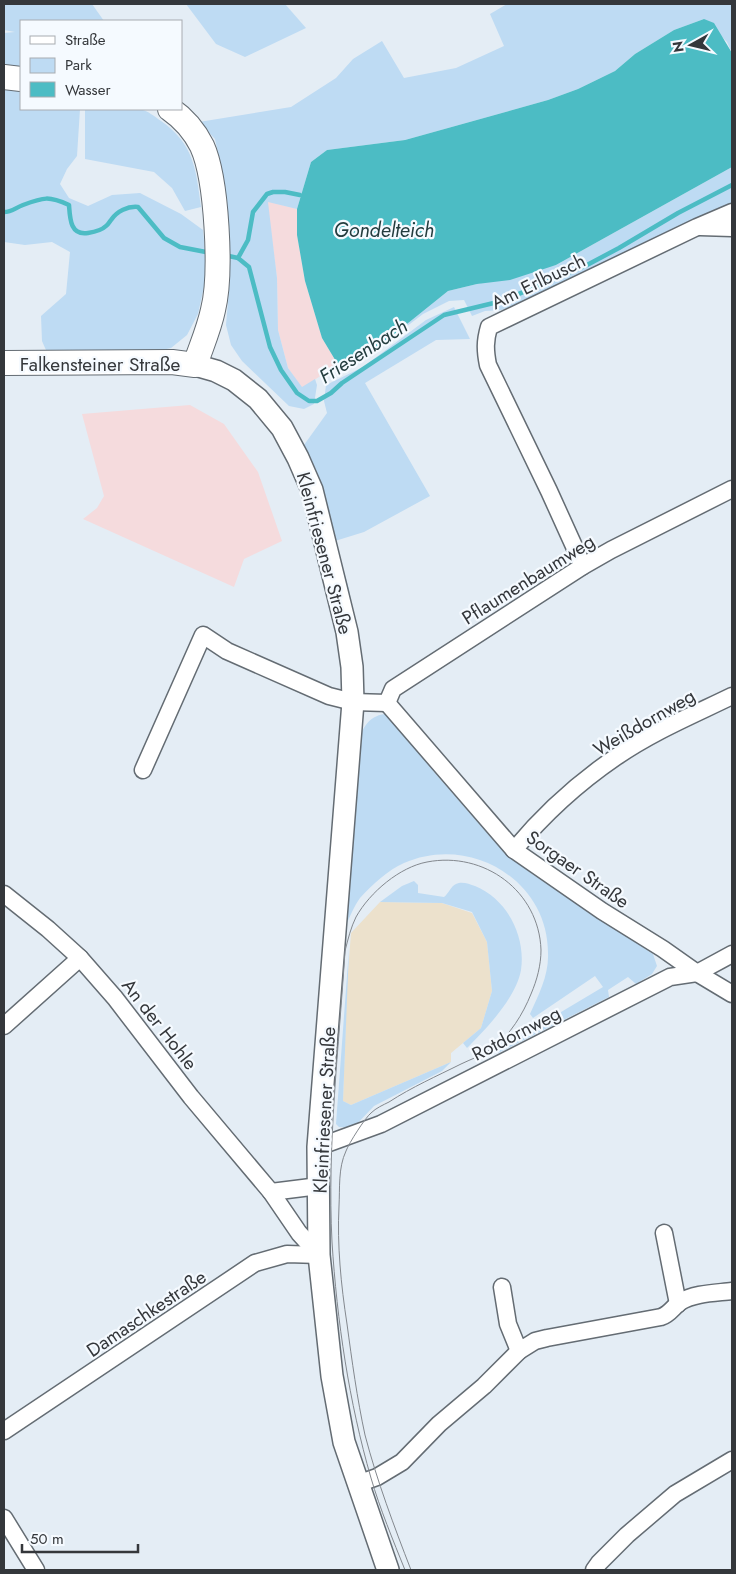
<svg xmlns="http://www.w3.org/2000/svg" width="736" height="1574" font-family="Jost,sans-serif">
<rect width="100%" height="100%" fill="#e4edf5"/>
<g fill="#f5dbdd">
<polygon points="267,201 297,209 297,235 305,281 322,338 337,363 331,369 302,388 288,368 278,330 277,278"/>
<polygon points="190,405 224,424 258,472 282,541 244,559 234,587 83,519 97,508 104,496 82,414"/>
</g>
<polygon fill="#ece1cc" points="380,902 442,903 472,913 487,942 492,991 481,1028 451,1053 451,1062 351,1105 343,1101 347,985 351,933"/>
<g fill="#bedbf3">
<polygon points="4,4 92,4 104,21 21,21 21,109 80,109 77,156 67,169 60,184 69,198 88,206 112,195 140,193 181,214 203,230 207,273 198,314 187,335 171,348 149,353 49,357 42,341 41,316 66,294 70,252 52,242 25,245 4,242 4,33 15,32 4,30"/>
<polygon points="186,4 285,4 306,28 245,57 216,44"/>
<polygon points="507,4 732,4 732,53 727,42 704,19 674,30 635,54 615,71 578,89 548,100 405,140 327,150 311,162 297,209 268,202 277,278 278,330 288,368 302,387 315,379 317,385 314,404 304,409 289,406 242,361 231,345 226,325 230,278 229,245 225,222 218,153 215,139 199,122 291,107 336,78 353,59 382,41 404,78 456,68 504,46 490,14"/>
<path d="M85,109H140C148,111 154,116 161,121C194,144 196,169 201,207L185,211L172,188L154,172L85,159Z"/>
<polygon points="732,167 732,207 502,310 485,311 472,316 464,300 449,301 423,314 356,365 448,291 556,265"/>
<polygon points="454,307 470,339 436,340 365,383 430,496 364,532 335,541 349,589 352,609 317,472 304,445 327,413 324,401 326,385 363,367 426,320"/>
<path d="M385,714L393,720L434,772L494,841L532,874L653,954L657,966L652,974L636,984L628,977L608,990L609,997L498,1053L497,1051L504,1046L603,987L595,976L533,1018L530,1014C539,994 549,975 548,953C548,880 470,834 404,863C388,870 372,885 360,898C354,906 350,917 346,925L357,746C361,731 367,716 385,714Z"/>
<path d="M414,881L418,885V893L444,897C449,893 451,886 456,884C462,881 469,884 475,886C507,899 526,936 521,970C516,998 486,1029 467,1048L463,1043L481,1028L492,991L487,942L472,912L442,903L380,902L402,886Z"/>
<polygon points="349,949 343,1101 351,1105 451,1062 442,1071 374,1106 353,1128 339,1127 336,1124"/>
</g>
<polygon fill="#4cbcc4" points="704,19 714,23 732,53 732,167 556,265 510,280 477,284 448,291 356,365 337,363 322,338 305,281 297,235 297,209 311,162 327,150 405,140 548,100 578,89 615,71 635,54 674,30"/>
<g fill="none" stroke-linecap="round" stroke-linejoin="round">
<g stroke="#4cbcc4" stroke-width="4.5">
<path d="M4,212C12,212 15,208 23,205C44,197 49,196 69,205C70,218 70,236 88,233C94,232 102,230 106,226C108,225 110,221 111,220C117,211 128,206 138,207L164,238L180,247L211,253"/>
<polyline points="224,255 238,258 249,267 270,347 281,370 297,393 309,401 317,401 331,393 342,383 444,315 502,301 587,265 619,248 678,213 732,185"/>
<polyline points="238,258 248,240 253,212 267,194 273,192 285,192 300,195"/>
</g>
<defs>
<g id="minor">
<polyline points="700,227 732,228"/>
<path d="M583,566L549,491L488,365C485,350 485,341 489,327L697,227L732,212"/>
<polyline points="387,703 514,850 602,911 663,949 697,973 732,994"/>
<polyline points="387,703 393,689 583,566 611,550 732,489"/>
<polyline points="143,770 203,635 227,651 329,696 353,702 387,703"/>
<path d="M514,850C543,815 578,783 616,757C652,732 693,715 732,696"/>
<polyline points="4,894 48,929 80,958 115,998 191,1097 271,1192 299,1233 319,1255"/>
<polyline points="4,1026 80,958"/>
<polyline points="318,1147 381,1124 670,977 697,973 732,954"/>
<polyline points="271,1192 319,1186"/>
<polyline points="664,1233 678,1304"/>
<polyline points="502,1287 508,1324 519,1351"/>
<polyline points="4,1431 255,1263 287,1254 319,1255"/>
<path d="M357,1484L377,1477L402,1462L439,1424L484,1386L519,1351L535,1341L547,1338L661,1317C670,1314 673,1307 680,1302C694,1293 716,1293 732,1291"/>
<polyline points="4,1518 36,1570"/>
<polyline points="594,1570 599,1563 627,1535 675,1494 732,1460"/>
</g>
<polyline id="tertiary" points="195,365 216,371 234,380 258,399 282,428 298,458 312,490 347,632 352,667 353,702 318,1147 319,1255 332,1376 344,1442 388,1570"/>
<g id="secondary">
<polyline points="4,77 21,79"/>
<path d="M4,363L172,362L195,365C201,347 209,329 213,310C222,274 217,179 202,146C195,132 183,118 170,109"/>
</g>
</defs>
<use href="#minor" stroke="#646c73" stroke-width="19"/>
<use href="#tertiary" stroke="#646c73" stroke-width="24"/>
<use href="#secondary" stroke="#646c73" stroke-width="26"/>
<use href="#minor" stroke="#fff" stroke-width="16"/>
<use href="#tertiary" stroke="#fff" stroke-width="21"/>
<use href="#secondary" stroke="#fff" stroke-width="24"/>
<path stroke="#83888e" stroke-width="1" d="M405,1570C393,1540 380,1509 371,1478C349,1402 337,1321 332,1242C327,1145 339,1047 345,951C348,939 351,927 356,917C370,892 400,867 427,862C484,851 539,891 541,950C541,965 537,980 531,994C523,1014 510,1035 493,1048C484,1055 471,1059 461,1064C437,1076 412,1087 389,1102C383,1105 376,1108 371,1113C365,1118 349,1143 346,1151C338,1168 340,1188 339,1206C337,1245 341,1285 347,1324C352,1361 357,1398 365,1435C377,1481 394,1526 411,1570"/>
</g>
<g text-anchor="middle" stroke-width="4.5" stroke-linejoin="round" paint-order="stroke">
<g font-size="19" fill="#34373b" stroke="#f5faff">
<text transform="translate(538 281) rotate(-26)" y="7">Am Erlbusch</text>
<text x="100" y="371">Falkensteiner Straße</text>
<text transform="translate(325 553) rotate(75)" y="7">Kleinfriesener Straße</text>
<text transform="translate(528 579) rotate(-32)" y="7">Pflaumenbaumweg</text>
<text transform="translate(644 722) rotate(-30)" y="7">Weißdornweg</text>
<text transform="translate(578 869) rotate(35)" y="7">Sorgaer Straße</text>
<text transform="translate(160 1024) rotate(52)" y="7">An der Hohle</text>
<text transform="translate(516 1033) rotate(-27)" y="7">Rotdornweg</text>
<text transform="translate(324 1110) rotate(-87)" y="7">Kleinfriesener Straße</text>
<text transform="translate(146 1313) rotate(-34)" y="7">Damaschkestraße</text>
</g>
<g font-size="20" font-style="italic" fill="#243d3f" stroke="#f5faff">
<text x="384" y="237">Gondelteich</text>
<text transform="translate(363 351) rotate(-33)" y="7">Friesenbach</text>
</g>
</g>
<rect width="736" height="1574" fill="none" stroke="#34373b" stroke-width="10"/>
<rect x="20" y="20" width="162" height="90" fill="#f5faff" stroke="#a8acb1"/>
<rect x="30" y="36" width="25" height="8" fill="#ffffff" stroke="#a8acb1"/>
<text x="65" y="45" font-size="15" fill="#34373b">Straße</text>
<rect x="30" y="58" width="25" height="15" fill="#bedbf3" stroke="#a8acb1"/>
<text x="65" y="70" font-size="15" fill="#34373b">Park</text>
<rect x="30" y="82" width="25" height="15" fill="#4cbcc4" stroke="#a8acb1"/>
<text x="65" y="95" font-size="15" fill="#34373b">Wasser</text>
<g transform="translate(691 45) rotate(262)" stroke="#f5faff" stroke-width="4" paint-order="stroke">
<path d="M0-4L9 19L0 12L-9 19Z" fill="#34373b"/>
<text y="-8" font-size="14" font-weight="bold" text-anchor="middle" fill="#34373b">N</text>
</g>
<path d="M22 1544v8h116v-8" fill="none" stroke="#34373b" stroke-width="2.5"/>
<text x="30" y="1544" font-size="15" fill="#34373b" stroke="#f5faff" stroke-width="4" paint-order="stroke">50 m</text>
</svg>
